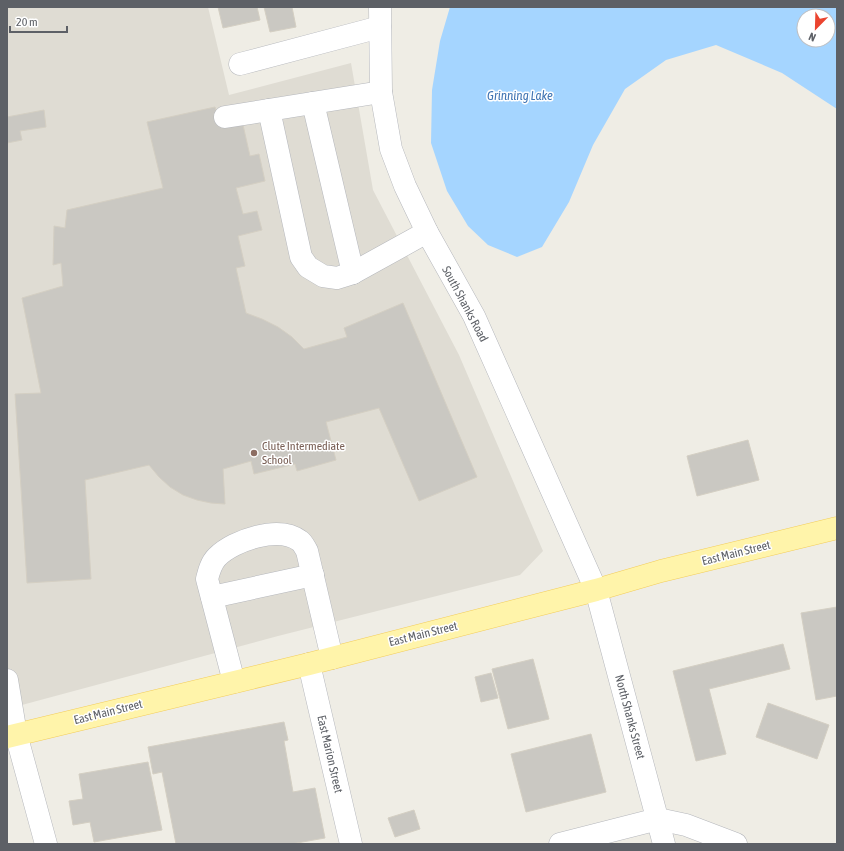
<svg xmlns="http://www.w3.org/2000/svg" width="844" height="851" font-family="'Asap Condensed',sans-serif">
<rect width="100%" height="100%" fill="#efede5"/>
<polygon fill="#dfdcd3" points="7,7 208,7 229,95 351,63 373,190 459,355 543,551 520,575 278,636 7,709"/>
<path fill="#a5d5ff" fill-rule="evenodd" d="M450,7H837V109L782,73L716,45L666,60L625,89L593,145L569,202L542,247L517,257L488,245L468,226L447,191L431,143L432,90L440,41ZM804,16H828V40H804Z"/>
<g fill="#cac8c2" stroke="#d4cfc3">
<polygon points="218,7 257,7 260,20 223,28"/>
<polygon points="264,7 292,7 296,27 270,32"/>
<polygon points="215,107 219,121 241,116 250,156 259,154 265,181 236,188 243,214 257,211 262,230 238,236 245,266 236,268 246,313 262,319 278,327 292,337 304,349 347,337 344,328 403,303 477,477 419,501 379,408 326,422 336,460 297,471 295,464 254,474 251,461 223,469 225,504 211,503 197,500 183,495 170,487 159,477 149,465 85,480 91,579 27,583 15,394 41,393 22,298 63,286 61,263 53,265 54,226 65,228 67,210 163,188 147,122"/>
<polygon points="44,110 46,127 20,131 22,140 7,143 7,117"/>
<polygon points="748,440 759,480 697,496 687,456"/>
<polygon points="837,607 837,696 816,700 801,613"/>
<polygon points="783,644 790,669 709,689 726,754 696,761 673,671"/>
<polygon points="533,659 549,719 508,729 492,669"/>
<polygon points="491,673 498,698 481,702 475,677"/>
<polygon points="768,703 829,725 817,759 756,737"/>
<polygon points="284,722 288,740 284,741 293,792 315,788 325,838 291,844 176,844 162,772 153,774 148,747"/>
<polygon points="591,734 606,792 526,812 511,754"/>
<polygon points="148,762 162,830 94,842 90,822 73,825 69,801 83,799 79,774"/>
<polygon points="414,810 420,829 395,837 388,818"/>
</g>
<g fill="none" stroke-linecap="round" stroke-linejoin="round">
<defs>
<g id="minor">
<polyline points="380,7 381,92 391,149 405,186 427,232 474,316 596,590 664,844"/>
<polyline points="240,64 380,27"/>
<polyline points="313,103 353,273"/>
<polyline points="269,110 301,257 308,267 323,276 337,278 353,273 427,232"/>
<polyline points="225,117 381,92"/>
<polyline points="212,597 313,575"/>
<polyline points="309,664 351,844"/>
<polyline points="7,680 16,734 46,844"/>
<path d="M234,682L207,579C209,571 211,563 217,557C234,540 279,525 300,541C303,543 305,548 307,551L332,658"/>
<polyline points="560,844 658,819 686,825 736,844"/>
</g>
<polyline id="major" points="7,737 309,664 596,590 661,571 837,528"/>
</defs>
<use href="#minor" stroke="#b5b7bc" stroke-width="23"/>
<use href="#major" stroke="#f3cd5b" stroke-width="23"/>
<use href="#minor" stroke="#fff" stroke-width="22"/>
<use href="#major" stroke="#fff4aa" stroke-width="22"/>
</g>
<circle fill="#8d6e63" stroke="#fff" stroke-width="1.5" cx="254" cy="453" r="4"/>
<g text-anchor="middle" stroke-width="3" stroke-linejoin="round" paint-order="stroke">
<g font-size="12" fill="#5d6066" stroke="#fff">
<text transform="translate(465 304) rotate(62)" y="4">South Shanks Road</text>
<text transform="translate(736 553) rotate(-14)" y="4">East Main Street</text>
<text transform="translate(423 634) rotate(-14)" y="4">East Main Street</text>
<text transform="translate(108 712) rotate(-14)" y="4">East Main Street</text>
<text transform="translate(630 717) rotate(75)" y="4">North Shanks Street</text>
<text transform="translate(330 754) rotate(77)" y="4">East Marion Street</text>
</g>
<g font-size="12" fill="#785e54" stroke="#fff" text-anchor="start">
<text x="262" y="450">Clute Intermediate<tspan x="262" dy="14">School</tspan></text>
</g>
<g font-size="13" font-style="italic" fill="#4175b3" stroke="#fff">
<text x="520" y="100">Grinning Lake</text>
</g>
</g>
<rect width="844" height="851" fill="none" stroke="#5d6066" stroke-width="16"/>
<g transform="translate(816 28) rotate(203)"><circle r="19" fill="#ffffff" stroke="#bebfc2"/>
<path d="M0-3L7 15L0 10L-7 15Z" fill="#eb442f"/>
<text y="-6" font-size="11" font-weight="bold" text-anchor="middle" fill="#5d6066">N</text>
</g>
<path d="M10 26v6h57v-6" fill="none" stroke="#5d6066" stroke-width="2"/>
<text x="16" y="26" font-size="12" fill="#5d6066" stroke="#ffffff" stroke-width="3" paint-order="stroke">20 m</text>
</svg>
